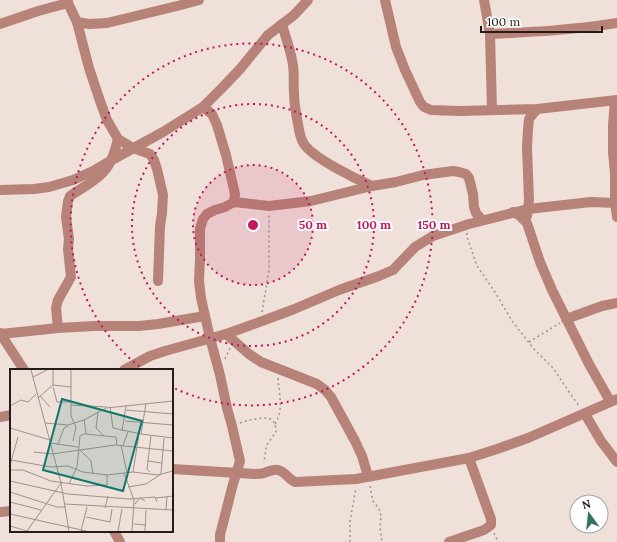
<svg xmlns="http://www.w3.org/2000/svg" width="617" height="542" font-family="Lora,serif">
<rect width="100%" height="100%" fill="#efe0da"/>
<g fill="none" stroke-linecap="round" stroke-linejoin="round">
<g stroke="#9e938e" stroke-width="1.5" stroke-dasharray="2 3" stroke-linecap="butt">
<polyline points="467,233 467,237 477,266 495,292 512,321 534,349 553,368 565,386 579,406"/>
<polyline points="262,312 269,270 269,214"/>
<polyline points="529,342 560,323"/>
<polyline points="225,359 230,348"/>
<polyline points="240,423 249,420 262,418 268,418 273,420 276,428 276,432 268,443 266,448 264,463"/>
<path d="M275,424C284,409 279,395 278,378"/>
<polyline points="370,486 373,501 379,509 381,516 380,528 382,542"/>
<polyline points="494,533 498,542"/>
<polyline points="350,542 350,521 356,488"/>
</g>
<g stroke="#b78378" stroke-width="10">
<polyline points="68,0 68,3 77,22 89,68 100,101 107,120 118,139 133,148 150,154 154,160 157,169 163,195 162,213 160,226 158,281"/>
<polyline points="385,0 396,47 405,70 420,102 424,107 431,110 459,111 537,109 617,100"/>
<polyline points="484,0 490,34 492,110"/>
<polyline points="77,22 89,24 107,23 181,5 199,0"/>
<polyline points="0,24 38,11 68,3"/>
<path d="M282,24C285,36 290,48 292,60C295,71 293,82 294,93C294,104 296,114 298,124C299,131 300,138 304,144C313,158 356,179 372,186"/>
<path d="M490,34C533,32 575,30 617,23"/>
<polyline points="615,101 613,125 613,152 615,174 615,202 617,217"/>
<polyline points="203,107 212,114 217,125 226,155 235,194 234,202 225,207 215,210 207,214 203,219 200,229 200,259 199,281 201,298 210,338 220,375 227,408 232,426 240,461 233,484 220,535 220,542"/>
<polyline points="0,190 34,189 49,187 73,180 93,171 110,161 163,132 203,107 223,87 240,69 268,35 294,15 308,0"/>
<polyline points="234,202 269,206 311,201 372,186 396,182 423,175 453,171 459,172 466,174 469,178 473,194 474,207 476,213 482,220"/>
<polyline points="513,212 520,216 527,223 540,262 552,290 589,364 610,401"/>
<polyline points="527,216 529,200 527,147 528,129 529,119 537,109"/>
<polyline points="566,319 602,306 617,303"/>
<path d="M58,328L56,308L58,300L71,277L68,249L69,239L66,217L68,201L70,196C81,188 97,181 105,170C111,164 116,147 118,139"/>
<polyline points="0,333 24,370"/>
<polyline points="1,334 58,328 95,326 139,326 158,324 205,316"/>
<polyline points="226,334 249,354 261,362 317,384 325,390 331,397 355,441 362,456 368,476"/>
<polyline points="124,370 150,356 165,351 226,334 243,328 292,310 339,290 379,276 393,270 415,247 433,236 469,224 528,209 591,202 617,203"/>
<polyline points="585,414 601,441 617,462"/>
<polyline points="0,417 11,415"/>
<path d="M172,469L255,474C258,474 261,474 264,473C273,470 277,467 285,474C289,478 291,480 295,482L356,479L469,458L497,449L528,438L617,399"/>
<polyline points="0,512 11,511"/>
<polyline points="114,531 120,542"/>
<polyline points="449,542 484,530 491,525 491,519 469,458"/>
</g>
</g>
<circle cx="253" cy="225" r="60" fill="#c2185b" fill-opacity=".12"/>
<g fill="none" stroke="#c2185b" stroke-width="2" stroke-dasharray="2 4">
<circle cx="253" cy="225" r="60"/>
<circle cx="253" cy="225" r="121"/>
<path d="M144 370A181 181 0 1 1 172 387"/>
</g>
<g transform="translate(10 369)">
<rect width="163" height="163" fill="#efe0da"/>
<path fill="none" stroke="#9d928d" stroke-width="1" d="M21,1L51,114L59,162M61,1V47L66,58L63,72M23,8L37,1M43,16L61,18M43,18L47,33H61M30,27L40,38M28,29L43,16V1M61,36L97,38M0,37L11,31L18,33L26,25M100,38L103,59L131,65L136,34M116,41L163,45M88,43L86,59L94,67M115,52L163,56M35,54L58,56L74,51L96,39L163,32M0,59L40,71M112,62L116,36M75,65L106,68L107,76M131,65L163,69M40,74L68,78M48,75L54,59L58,57M111,76L117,104M113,76L118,63M70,81L81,92L83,105M24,83L42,85L105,76L163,82M1,91L41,98L58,97L73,103L97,106L123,103L148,106L163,102M138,92L152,94M0,96L8,68M0,101H13L41,112L77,117L97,116V106M123,103L129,65M140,103L137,100L141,67M114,104L124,131L122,162M0,112L58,125L119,130L145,128L147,133M59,115L67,98L70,67L76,64L74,51M118,118L136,115L151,105L154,69M0,123L47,138H56M146,129L163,127M0,133L31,141M55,135L163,141M125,135L130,129L135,132M95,139L98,127M156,140L157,128M0,145L76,162M76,148L100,153L102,140M124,155L136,156M0,157L17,162M17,162L51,114M71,162L77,138M108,162L112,140M135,162L136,141"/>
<path fill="#0f766e" fill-opacity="0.15" stroke="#0f766e" stroke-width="2" d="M52,30L132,52L113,122L33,101Z"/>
<rect width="163" height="163" fill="none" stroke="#221c1a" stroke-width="2"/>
</g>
<circle cx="253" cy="225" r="6" fill="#c2185b" stroke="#fff" stroke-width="2"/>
<g font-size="12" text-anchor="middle" font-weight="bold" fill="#c2185b" stroke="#fff" stroke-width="4" stroke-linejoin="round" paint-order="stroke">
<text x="313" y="229">50 m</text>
<text x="374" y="229">100 m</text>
<text x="434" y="229">150 m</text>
</g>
<g transform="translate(589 514) rotate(345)"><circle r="19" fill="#ffffff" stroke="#a7a4a3"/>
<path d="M0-3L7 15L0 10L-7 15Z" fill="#327362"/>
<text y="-6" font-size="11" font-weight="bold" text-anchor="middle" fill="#221c1a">N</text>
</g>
<path d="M481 26v6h121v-6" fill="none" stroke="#221c1a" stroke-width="2"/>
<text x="487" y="26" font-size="12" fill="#221c1a" stroke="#ffffff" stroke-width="3" paint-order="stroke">100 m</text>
</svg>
